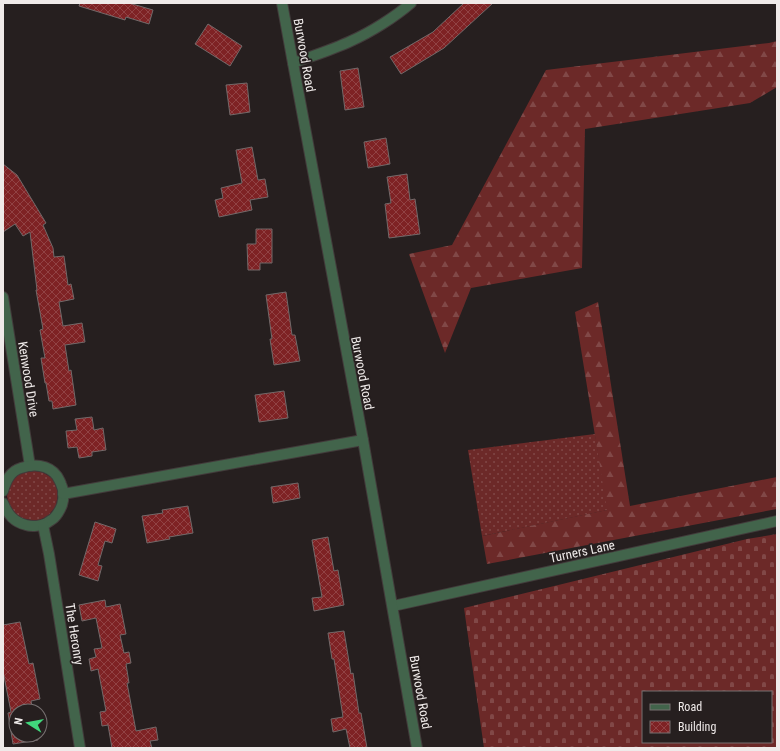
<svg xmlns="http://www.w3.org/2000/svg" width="780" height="751" font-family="'Roboto Condensed',sans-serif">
<defs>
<pattern id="grass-dots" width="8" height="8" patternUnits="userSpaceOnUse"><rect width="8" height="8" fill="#6c2928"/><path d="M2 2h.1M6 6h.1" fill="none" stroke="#814847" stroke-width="1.8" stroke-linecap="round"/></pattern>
<pattern id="forest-firs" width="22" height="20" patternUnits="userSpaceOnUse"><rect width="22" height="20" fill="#6c2928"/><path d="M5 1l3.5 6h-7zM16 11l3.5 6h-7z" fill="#814847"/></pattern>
<pattern id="cemetery-stones" width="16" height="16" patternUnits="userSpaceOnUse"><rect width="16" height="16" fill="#6c2928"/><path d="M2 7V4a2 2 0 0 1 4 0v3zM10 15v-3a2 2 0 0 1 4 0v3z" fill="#814847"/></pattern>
<pattern id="building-cross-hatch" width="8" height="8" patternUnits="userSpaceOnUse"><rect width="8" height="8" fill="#7e2224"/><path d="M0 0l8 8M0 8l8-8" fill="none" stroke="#914244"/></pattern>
</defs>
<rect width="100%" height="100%" fill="#261f1f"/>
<g fill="url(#grass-dots)">
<polygon points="595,434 608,510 482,536 468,450"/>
<polygon points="28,470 42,472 54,479 58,493 56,506 48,516 37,521 19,518 10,509 7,496 10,484 17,474"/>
</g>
<g fill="url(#forest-firs)">
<polygon points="777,41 777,87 750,103 585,129 582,268 471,288 445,353 409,254 452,245 546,70 769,43"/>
<polygon points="598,302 630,506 777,477 777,509 487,564 482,536 607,510 575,312"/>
</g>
<path fill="url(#cemetery-stones)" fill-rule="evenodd" d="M777,534V748H484L464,608L747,539ZM643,692H771V742H643Z"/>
<g fill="url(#building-cross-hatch)" stroke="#726969">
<polygon points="80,3 129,3 153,10 149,24 126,17 125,20 79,6"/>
<polygon points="464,3 493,3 444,48 401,74 390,57 433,32"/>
<polygon points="208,24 242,46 230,66 195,44"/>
<polygon points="358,68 364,107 345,110 340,71"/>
<polygon points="247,83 250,112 230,115 226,85"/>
<polygon points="386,138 390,164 368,168 364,142"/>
<polygon points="252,147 258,180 265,179 268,197 250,200 252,210 219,217 215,200 223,198 221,188 242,183 236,150"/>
<polygon points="3,164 17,175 46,223 43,225 53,248 54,257 64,256 68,285 71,284 74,299 59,302 63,326 82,323 85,342 65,345 69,371 71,370 76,405 53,409 52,401 49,401 46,383 45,383 41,358 45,358 40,330 43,329 36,290 37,290 30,232 23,236 15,224 3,232"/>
<polygon points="407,174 410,200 415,199 420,234 389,238 385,204 391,203 387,177"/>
<polygon points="256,229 272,229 272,263 260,263 260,270 248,270 247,244 256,244"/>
<polygon points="286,292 292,335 295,335 300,361 274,365 270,339 272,339 266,295"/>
<polygon points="284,391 288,418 259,422 255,395"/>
<polygon points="92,417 94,430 103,428 106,450 92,452 92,456 79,458 77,447 68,448 66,431 77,430 75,419"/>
<polygon points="298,483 300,498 273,503 271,487"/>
<polygon points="188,506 193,533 169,537 170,539 147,543 142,516 163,513 162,510"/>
<polygon points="95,522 116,529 112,543 105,541 98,565 102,566 98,581 79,575"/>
<polygon points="328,537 334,571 338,570 344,605 314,611 312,598 322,597 312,540"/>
<polygon points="105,600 106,607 120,604 126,634 120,635 124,653 129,652 131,663 126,664 129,683 127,683 136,731 156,727 158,740 150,741 152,748 112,748 108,725 102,726 100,712 106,711 98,669 91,671 89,659 96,657 94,649 102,648 96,618 82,621 79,605"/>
<polygon points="20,622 29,664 33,663 40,699 31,701 33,711 16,711 16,735 37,735 38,740 13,744 8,713 11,712 3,671 3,625"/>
<polygon points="344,631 351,674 353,673 359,713 361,713 367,748 350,748 346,729 333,732 331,719 343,717 334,659 332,659 328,633"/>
</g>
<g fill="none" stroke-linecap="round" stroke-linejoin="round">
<defs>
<g id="minor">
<path d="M293,63C312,56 332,50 351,41C371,32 395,17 411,3"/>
<polyline points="3,297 30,466"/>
<path d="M3,491C6,481 10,471 21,468C33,464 48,464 57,476C58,478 60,481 61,484C64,490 64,498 62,505C60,510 58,514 54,518C52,520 49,521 47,523C41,526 32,527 26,525C14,522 8,515 3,503"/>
<polyline points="63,494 363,440"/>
<polyline points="43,525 49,554 80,748"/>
<polyline points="393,606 777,521"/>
</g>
<polyline id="tertiary" points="282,3 293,63 363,440 417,748"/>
</defs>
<use href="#minor" stroke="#423b3b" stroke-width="12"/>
<use href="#tertiary" stroke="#423b3b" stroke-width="12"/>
<use href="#minor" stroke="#42644b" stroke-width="10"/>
<use href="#tertiary" stroke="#42644b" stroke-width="10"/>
</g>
<g text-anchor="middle" stroke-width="3.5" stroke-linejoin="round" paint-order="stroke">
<g font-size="13" fill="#efeae9" stroke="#261f1f">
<text transform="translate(305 55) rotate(80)" y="5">Burwood Road</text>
<text transform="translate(363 373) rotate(79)" y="5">Burwood Road</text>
<text transform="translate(29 379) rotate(81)" y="5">Kenwood Drive</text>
<text transform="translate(582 551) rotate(-12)" y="5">Turners Lane</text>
<text transform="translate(75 634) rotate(81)" y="5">The Heronry</text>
<text transform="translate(421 692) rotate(80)" y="5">Burwood Road</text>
</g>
</g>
<rect width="780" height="751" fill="none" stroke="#efeae9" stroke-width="8"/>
<rect x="642" y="691" width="130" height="52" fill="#261f1f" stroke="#767070"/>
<rect x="650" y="704" width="20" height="6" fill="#42644b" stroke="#767070"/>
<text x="678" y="711" font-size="12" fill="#efeae9">Road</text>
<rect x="650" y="721" width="20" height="12" fill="url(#building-cross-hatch)" stroke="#767070"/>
<text x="678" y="731" font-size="12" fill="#efeae9">Building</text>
<g transform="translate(28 723) rotate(281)"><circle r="19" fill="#261f1f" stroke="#767070"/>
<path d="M0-3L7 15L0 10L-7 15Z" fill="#41d77c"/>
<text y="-6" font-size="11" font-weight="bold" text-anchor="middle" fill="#efeae9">N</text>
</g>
</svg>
